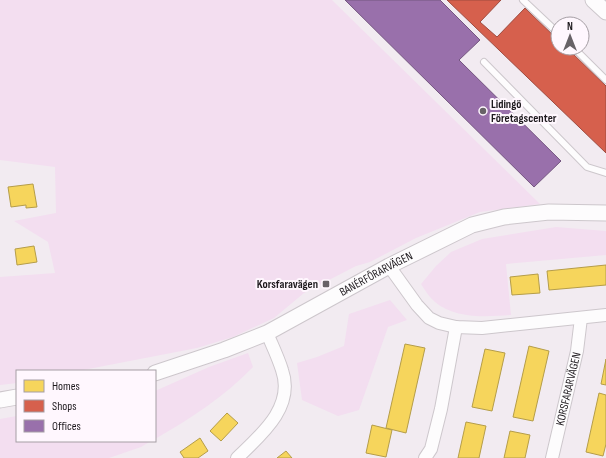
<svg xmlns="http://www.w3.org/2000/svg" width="606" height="458" font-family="'Sofia Sans Condensed',sans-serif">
<rect width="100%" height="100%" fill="#f2ebf1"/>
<g fill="#f3def0">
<polygon points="0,0 332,0 540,204 480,212 416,238 370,262 356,266 304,293 274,318 233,337 197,348 78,371 17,371 17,383 0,385 0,277 55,273 48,242 14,221 56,213 55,167 0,160"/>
<path d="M556,227L606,231V255L506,264L511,315C487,317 455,319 435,302C429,297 425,290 421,284L436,266L451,252L482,239Z"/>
<polygon points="390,300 407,320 388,327 359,410 338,416 302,400 297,363 317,357 344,346 349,314"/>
<path d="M248,353L253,367C225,396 190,419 155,439V391L209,367Z"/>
<polygon points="17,416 17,441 151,441 141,447 109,458 0,458 0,419"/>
</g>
<g fill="#f6d55c" stroke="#b59d49">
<polygon points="33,184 37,207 26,208 26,205 11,207 8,187"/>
<polygon points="34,246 37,262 17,265 15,249"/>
<polygon points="606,265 606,285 549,290 547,271"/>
<polygon points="538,274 540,293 512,295 510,277"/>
<polygon points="405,344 425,348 406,433 386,428"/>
<polygon points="529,346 549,351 533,421 513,417"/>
<polygon points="485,349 505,353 492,411 472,407"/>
<polygon points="606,359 606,385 601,384"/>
<polygon points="599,393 606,395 606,444 603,456 586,452"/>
<polygon points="227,413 238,423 221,441 210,431"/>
<polygon points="466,422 486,426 479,458 458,458"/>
<polygon points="372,425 392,430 386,457 366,453"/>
<polygon points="510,431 530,435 525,458 504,458"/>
<polygon points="200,438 208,451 198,458 184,458 180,452"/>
<polygon points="286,451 292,458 277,458"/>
</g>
<polygon fill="#d6604d" stroke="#9e4b3f" points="447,0 501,0 480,22 497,37 525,8 558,40 558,48 567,48 606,86 606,153"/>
<polygon fill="#9970ab" stroke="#745680" points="345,0 440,0 480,40 459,60 561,161 534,187"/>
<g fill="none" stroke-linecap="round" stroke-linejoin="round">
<defs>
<g id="service">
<polyline points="523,0 558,33"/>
<polyline points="574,48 606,80"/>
<polyline points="484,62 587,167 606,173"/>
</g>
<g id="minor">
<polyline points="389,266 417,305 429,318 439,323 456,327 482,328 606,315"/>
<path d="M237,458C261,435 295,407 282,370C278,357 272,345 267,333"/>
<polyline points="425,458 431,449 441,409 456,327"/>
<path id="s1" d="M552,458L577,351L581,318"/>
</g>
<g id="tertiary">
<polyline points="593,0 606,12"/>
<path id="s2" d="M155,373L224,350L267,333L389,266L472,225L504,217L549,212L606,213"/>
<polyline points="0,400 17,397"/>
</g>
</defs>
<use href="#service" stroke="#cdc7cc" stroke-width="8"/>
<use href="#minor" stroke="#cdc7cc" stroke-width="14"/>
<use href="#tertiary" stroke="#cdc7cc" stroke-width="17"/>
<use href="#service" stroke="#fdfcfd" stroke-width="6"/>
<use href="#minor" stroke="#fdfcfd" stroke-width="12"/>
<use href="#tertiary" stroke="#fdfcfd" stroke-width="15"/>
</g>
<g fill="#686267" stroke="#fff7fe" stroke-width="1.5">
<circle cx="483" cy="111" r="4"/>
<rect x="322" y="280" width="8" height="8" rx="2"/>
</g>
<g text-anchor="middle" stroke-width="4" stroke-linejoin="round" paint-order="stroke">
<g font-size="12" font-weight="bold" fill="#1d191d" stroke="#fff7fe" text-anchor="start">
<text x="491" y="108">Lidingö<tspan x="491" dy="14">Företagscenter</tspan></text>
<text x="318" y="288" text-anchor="end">Korsfaravägen</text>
</g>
<g font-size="12" fill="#1d191d" stroke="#fff7fe">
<text dy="4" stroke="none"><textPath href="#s2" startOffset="243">BANÉRFÖRARVÄGEN</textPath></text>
<text dy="4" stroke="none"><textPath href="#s1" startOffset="71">KORSFARARVÄGEN</textPath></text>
</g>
</g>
<rect x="16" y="370" width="140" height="72" fill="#fff7fe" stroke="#a59ea4"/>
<rect x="24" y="380" width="20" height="12" fill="#f6d55c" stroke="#a59ea4"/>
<text x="52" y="390" font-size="12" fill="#1d191d">Homes</text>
<rect x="24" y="400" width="20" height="12" fill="#d6604d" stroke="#a59ea4"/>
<text x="52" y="410" font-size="12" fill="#1d191d">Shops</text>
<rect x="24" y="420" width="20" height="12" fill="#9970ab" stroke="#a59ea4"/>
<text x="52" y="430" font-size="12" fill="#1d191d">Offices</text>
<g transform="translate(570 36)"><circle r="19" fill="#fff7fe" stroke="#a59ea4"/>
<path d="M0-3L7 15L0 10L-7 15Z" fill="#686267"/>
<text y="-6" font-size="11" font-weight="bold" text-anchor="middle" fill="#1d191d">N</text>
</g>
</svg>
